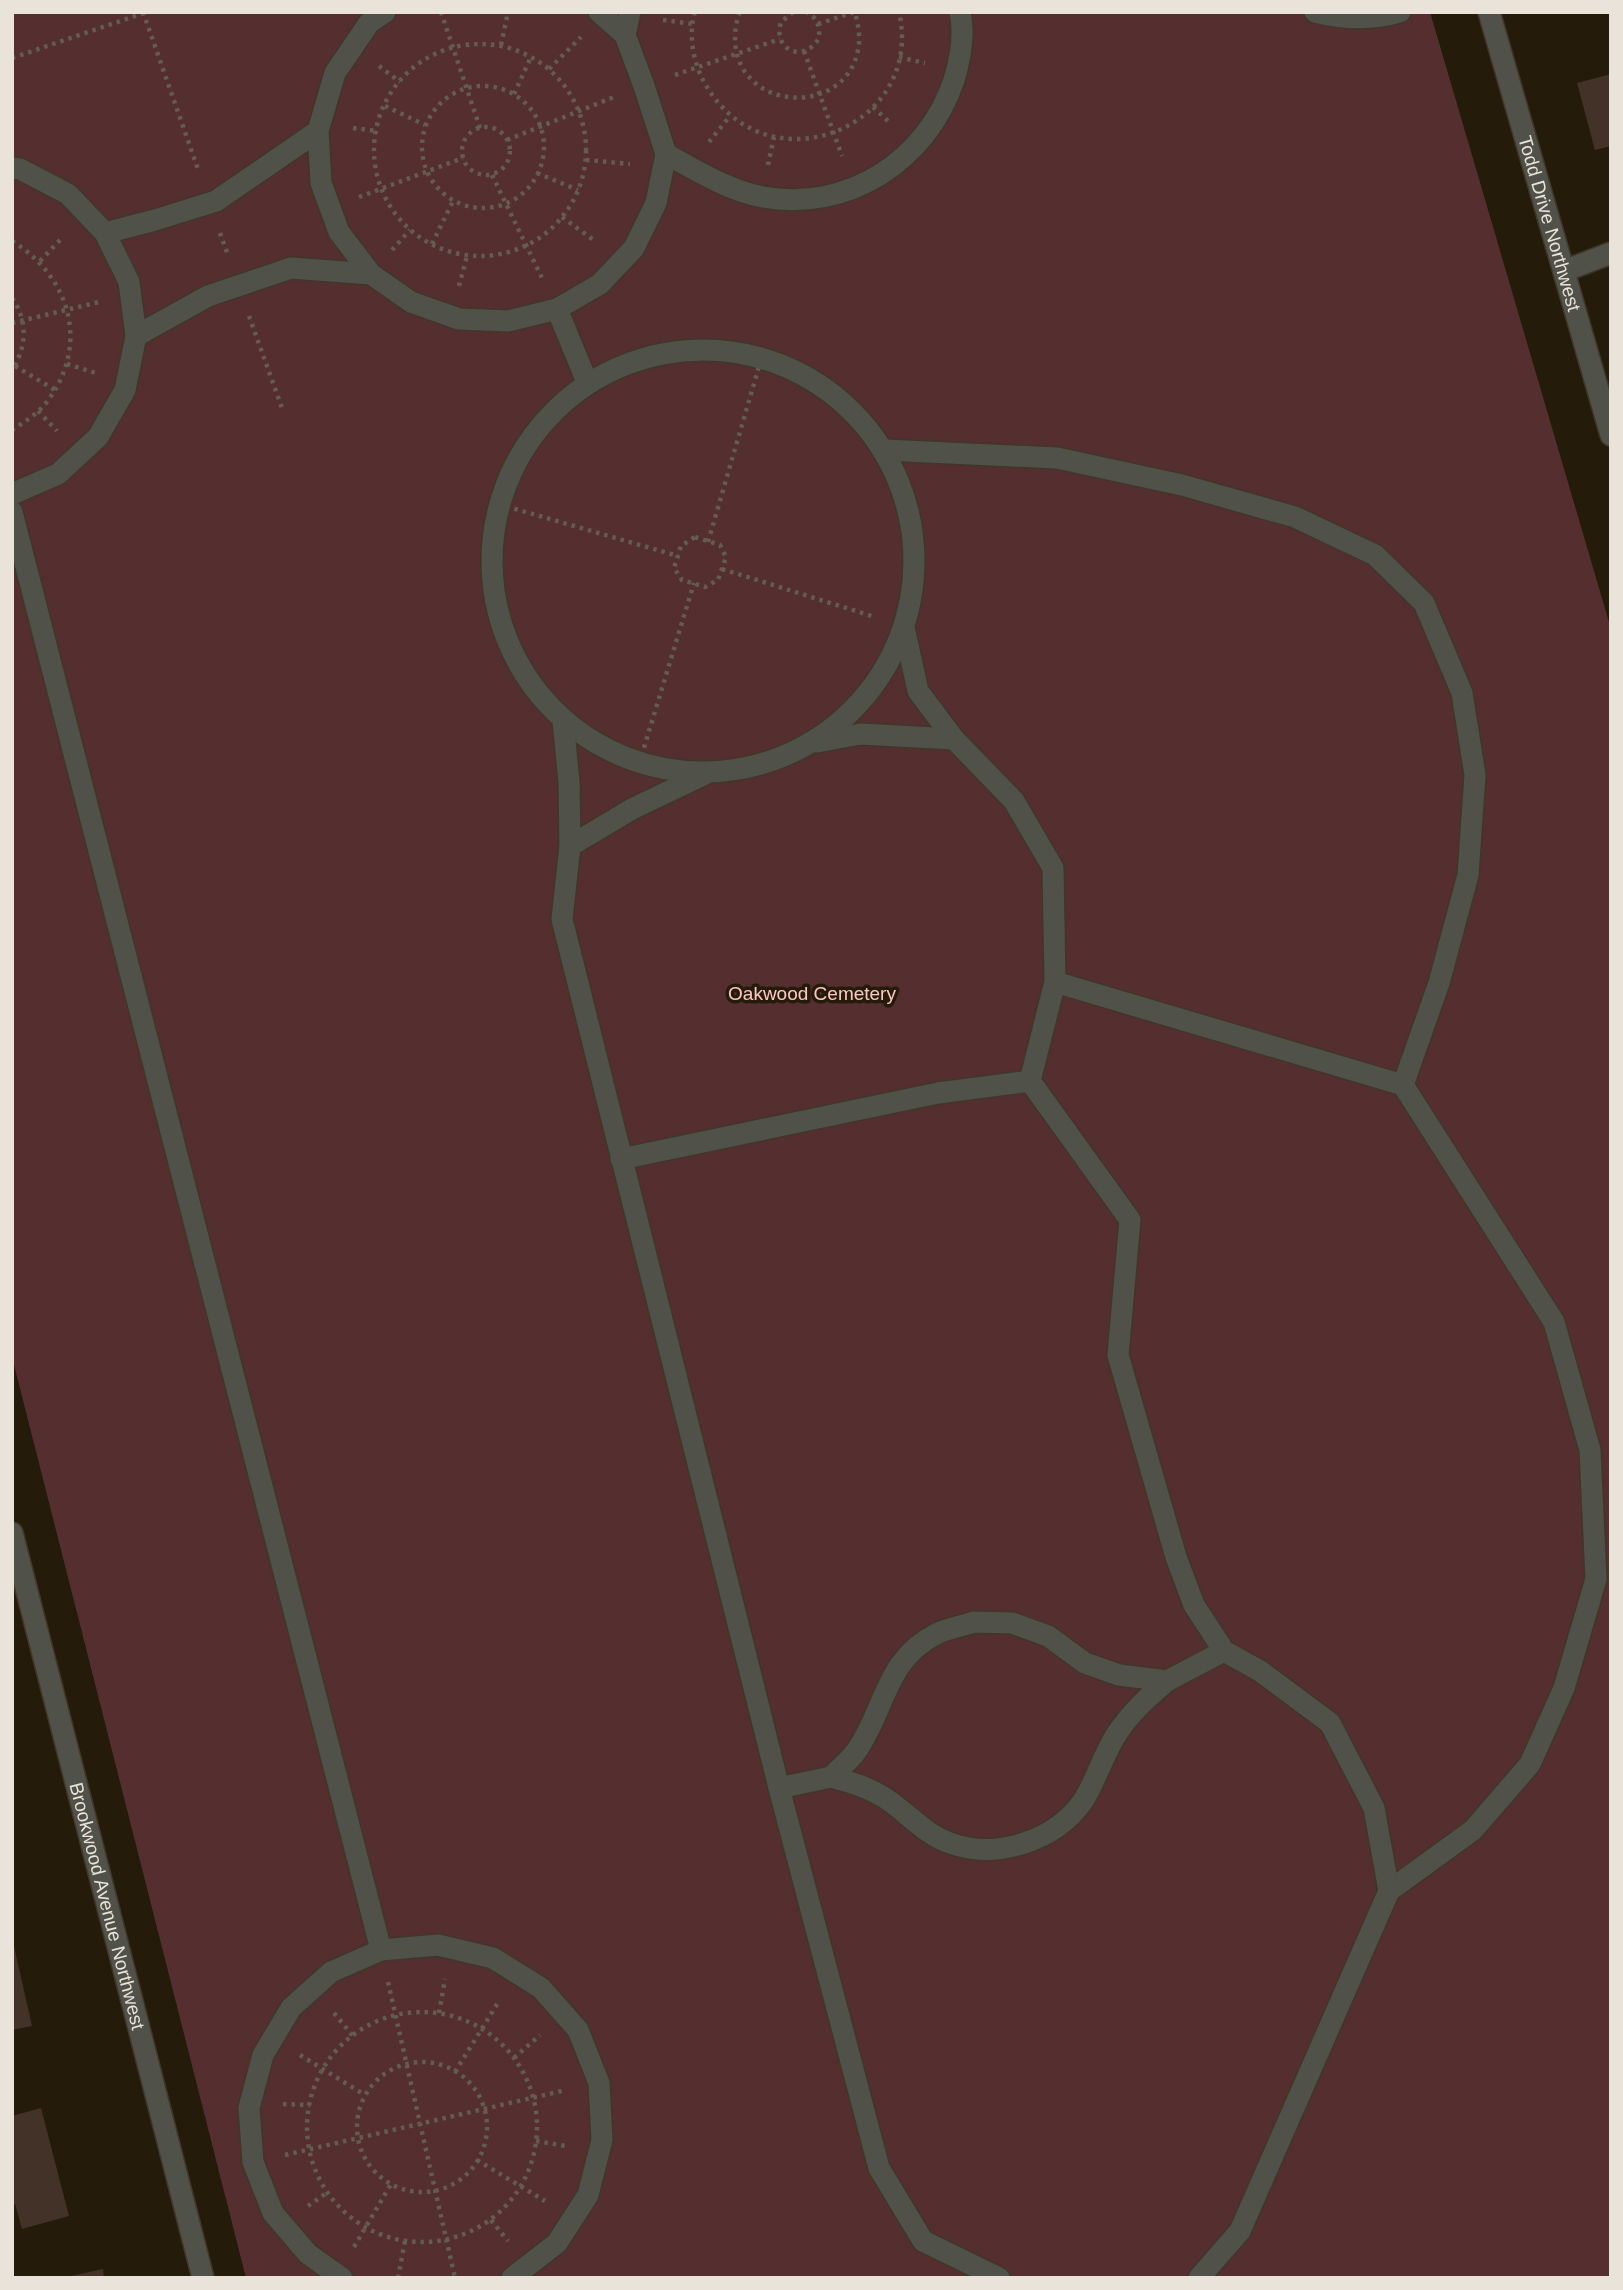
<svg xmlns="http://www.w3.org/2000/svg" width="1623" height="2290" font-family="Arial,sans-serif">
<rect width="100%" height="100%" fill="#241b0b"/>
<polygon fill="#552e30" points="12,12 1430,12 1611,629 1611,2278 246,2278 12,1357"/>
<g fill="#433228">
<polygon points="1611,74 1611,146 1595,150 1577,83"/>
<polygon points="12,1937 32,2026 12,2030"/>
<polygon points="41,2108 69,2216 22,2229 15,2204 12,2205 12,2116"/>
<polygon points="103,2269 104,2278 67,2278 66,2277"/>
</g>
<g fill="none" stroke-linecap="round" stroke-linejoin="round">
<defs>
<g id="minor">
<polyline points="385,12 369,23 335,73 318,131 321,183 339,232 371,274 411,302 459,319 508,321 557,309 600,284 634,248 656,203 666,154"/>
<polyline points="599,12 625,35"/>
<path d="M630,12L625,35L644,86L666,154C696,170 729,191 763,197C848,212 927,161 954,80C960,60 965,34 960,12"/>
<path d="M1315,12C1342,19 1372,20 1400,12"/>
<path id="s1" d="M1489,12L1611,435"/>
<polyline points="12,168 20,169 68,194 105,233 129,282 136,336 125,390 98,437 58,474 12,494"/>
<polyline points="105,233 155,220 216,201 318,131"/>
<polyline points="1564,271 1611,253"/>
<polyline points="557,309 587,382"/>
<polyline points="136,336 208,296 291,268 371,274"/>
<circle cx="703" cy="561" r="211"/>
<polyline points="884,450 1057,458 1182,485 1295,517 1375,555 1424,603 1462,693 1475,775 1468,875 1439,983 1403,1085 1554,1322 1590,1450 1596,1579 1564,1688 1530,1764 1473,1830 1389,1891 1240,2231 1199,2278"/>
<polyline points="12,512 381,1950"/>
<polyline points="904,627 918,691 954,739 1014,801 1053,868 1055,982 1030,1081"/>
<polyline points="563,721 569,782 570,846 562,919 779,1788 879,2168 923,2241 999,2278"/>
<polyline points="817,742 860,734 954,739"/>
<polyline points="570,846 632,809 705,774"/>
<polyline points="1055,982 1403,1085"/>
<polyline points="621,1159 938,1093 1030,1081 1130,1220 1118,1355 1176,1557 1194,1605 1224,1651 1260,1671 1330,1723 1374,1808 1389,1891"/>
<path id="s2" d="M12,1533L203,2278"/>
<path d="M974,1622L1012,1623L1048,1636L1085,1663L1119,1675L1167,1681C1148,1697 1130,1713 1116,1735C1103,1755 1096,1781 1083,1801C1055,1841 996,1860 950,1843C924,1834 907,1812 885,1798C868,1787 850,1782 831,1777C839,1768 851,1760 857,1750C886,1708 885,1659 938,1633C949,1628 962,1626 974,1622Z"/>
<polyline points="1167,1681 1224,1651"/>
<polyline points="779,1788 831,1777"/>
<polyline points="342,2278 308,2254 273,2213 253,2162 249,2108 263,2055 291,2008 331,1972 381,1950 438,1945 493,1958 541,1988 578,2030 599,2083 602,2140 588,2195 557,2243 512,2278"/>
</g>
</defs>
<use href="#minor" stroke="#403728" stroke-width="24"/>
<g stroke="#645c4e" stroke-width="4.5" stroke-dasharray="3.5 5" stroke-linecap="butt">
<polyline points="143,12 199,172"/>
<polyline points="441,12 480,128"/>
<path d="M695,12C688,33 693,61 703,80C763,193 926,129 899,12"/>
<path d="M740,12C735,24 734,37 736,50C748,113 846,114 858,50C861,37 858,25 855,12"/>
<path d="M793,12L781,22C772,50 804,64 819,38C820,26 817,17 806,12"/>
<polyline points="663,20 693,24"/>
<polyline points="818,24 854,12"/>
<circle cx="480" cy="150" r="106"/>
<polyline points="501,45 508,12"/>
<polyline points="804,51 842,156"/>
<polyline points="899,57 925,63"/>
<polyline points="12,58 144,13"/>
<polyline points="379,66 400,82"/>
<polyline points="549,69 581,37"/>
<polyline points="675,75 780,39"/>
<circle cx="483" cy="147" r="61"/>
<polyline points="514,94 531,57"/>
<polyline points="385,106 425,125"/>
<polyline points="873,107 890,123"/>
<circle cx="486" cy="151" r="24"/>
<polyline points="353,128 377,131"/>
<polyline points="507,140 614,97"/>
<polyline points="709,142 730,116"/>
<polyline points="586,160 630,164"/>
<polyline points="768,165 774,137"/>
<polyline points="537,173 578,190"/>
<polyline points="492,175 543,280"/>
<polyline points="359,197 463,158"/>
<polyline points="562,217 595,241"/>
<polyline points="220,233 228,255"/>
<path d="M12,241C69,276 90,342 49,399C40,412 26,421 12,430"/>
<polyline points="432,244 453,201"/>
<polyline points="392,250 410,230"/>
<polyline points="40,261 63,237"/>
<polyline points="459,286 467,256"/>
<path d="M12,298C28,321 27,347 12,370"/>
<polyline points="249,316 283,411"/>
<polyline points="12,323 99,302"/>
<polyline points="67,364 96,373"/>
<polyline points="15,366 55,390"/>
<polyline points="38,411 57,431"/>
<polyline points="498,504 678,556"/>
<polygon points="695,537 720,545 726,557 718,580 705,587 682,580 674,568 681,546"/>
<polyline points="708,542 762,356"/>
<polyline points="722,569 875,617"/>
<polyline points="639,764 694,583"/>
<polyline points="388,1982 455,2278"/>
<circle cx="422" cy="2127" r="115"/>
<polyline points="334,2013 353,2036"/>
<polyline points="439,2013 445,1979"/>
<polyline points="300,2055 365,2095"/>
<polyline points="514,2058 540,2035"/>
<circle cx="422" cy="2127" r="65"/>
<polyline points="455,2072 499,2001"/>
<polyline points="283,2104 310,2105"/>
<polyline points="536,2141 566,2146"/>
<polyline points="285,2155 566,2090"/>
<polyline points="477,2160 545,2201"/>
<polyline points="308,2206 328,2192"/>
<polyline points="491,2220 508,2241"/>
<polyline points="354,2247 391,2184"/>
<polyline points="398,2278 405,2241"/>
</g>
<use href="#minor" stroke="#505149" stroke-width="21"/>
</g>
<g text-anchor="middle" stroke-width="7" stroke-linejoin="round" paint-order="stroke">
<g font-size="19" fill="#e9e3d9" stroke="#241b0b">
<text dy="7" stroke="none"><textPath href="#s1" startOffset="220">Todd Drive Northwest</textPath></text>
<text dy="7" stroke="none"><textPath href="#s2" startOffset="385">Brookwood Avenue Northwest</textPath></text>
</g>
<g font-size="19" fill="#ffc4c4" stroke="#241b0b">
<text x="812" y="1000">Oakwood Cemetery</text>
</g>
</g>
<rect width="1623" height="2290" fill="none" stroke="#e9e3d9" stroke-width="28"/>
</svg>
